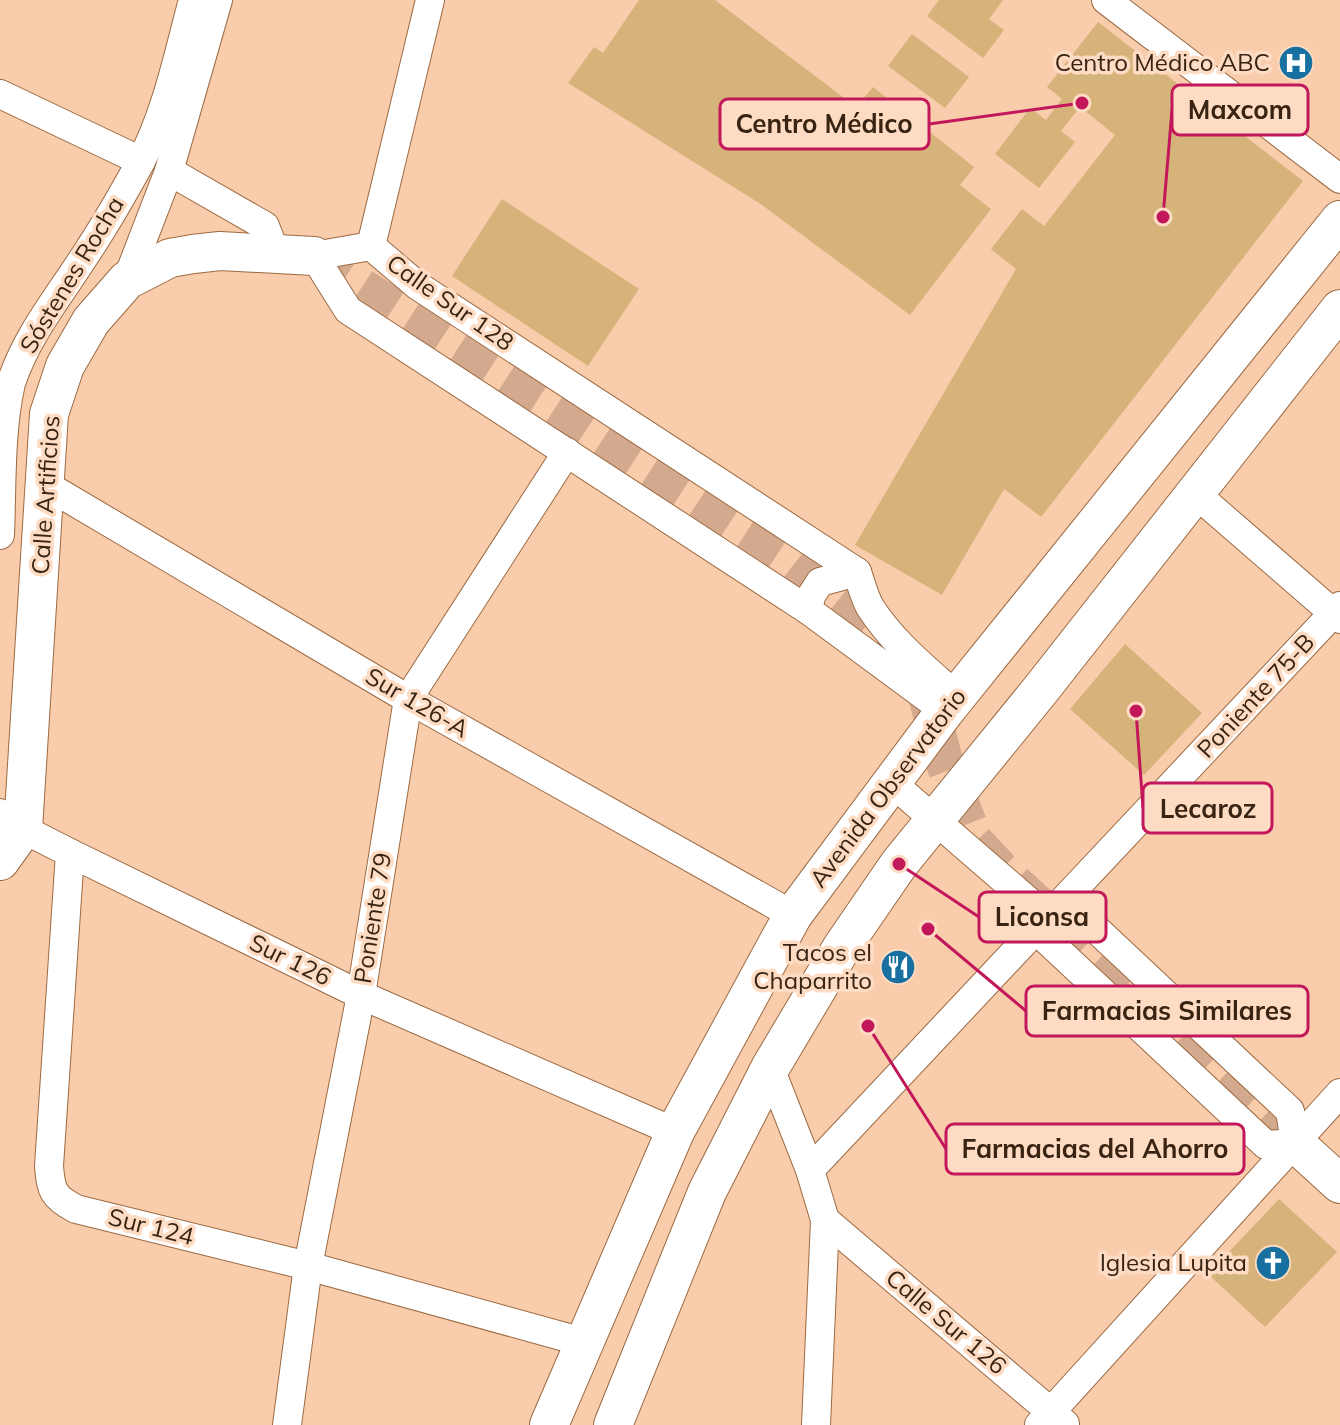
<svg xmlns="http://www.w3.org/2000/svg" width="1340" height="1425" font-family="Mulish,sans-serif">
<rect width="100%" height="100%" fill="#f9ccab"/>
<g fill="#d6b37b">
<polygon points="639,0 715,0 856,107 873,87 974,167 960,185 991,209 910,315 762,205 568,83 594,47 603,53"/>
<polygon points="939,0 1003,0 989,19 1004,30 983,58 927,16"/>
<polygon points="1098,22 1303,181 1041,517 1004,489 942,595 855,545 1016,269 991,249 1022,209 1044,226 1115,135 1080,107 1061,131 1075,142 1039,188 995,154 1030,108 1046,120 1062,99 1047,87"/>
<polygon points="912,34 969,77 945,108 888,66"/>
<polygon points="502,199 639,289 588,366 452,276"/>
<polygon points="1125,644 1202,713 1144,775 1070,709"/>
<polygon points="1279,1199 1337,1252 1265,1327 1208,1274"/>
</g>
<g fill="none" stroke-linecap="round" stroke-linejoin="round">
<polyline stroke="#d3aa8d" stroke-width="38" stroke-dasharray="38 19" stroke-linecap="butt" points="314,256 786,563 887,644 912,671 927,696 945,764 975,842 1005,874 1295,1143"/>
<defs>
<g id="street">
<polyline points="1106,0 1340,179"/>
<polyline points="0,94 141,161"/>
<polyline points="169,171 265,226 276,255"/>
<polyline points="371,246 430,0"/>
<polyline points="127,280 169,171 218,0"/>
<polyline points="46,485 408,699 793,915"/>
<polyline points="1196,494 1340,619"/>
<path d="M0,535C2,486 0,431 11,383C27,335 57,299 84,257C104,227 123,194 140,163C167,112 178,55 193,0"/>
<polyline points="808,610 811,596 820,582 857,572"/>
<path d="M945,711L808,610L348,310L314,256L371,246L418,286L857,572C861,583 864,596 870,607C893,643 926,669 957,697"/>
<polyline points="891,782 1048,918"/>
<polyline points="0,813 23,829 70,853 361,995 675,1132"/>
<path d="M70,853L49,1166C51,1191 53,1197 76,1209L308,1266L583,1342"/>
<polyline points="1031,936 1036,930 1266,1145 1295,1143 1290,1111 1065,900"/>
<polyline points="770,1068 810,1170 825,1220 816,1425"/>
<polyline points="810,1170 1340,606"/>
<polyline points="825,1220 1065,1424"/>
<polyline points="287,1425 308,1266 361,995 408,699 567,452"/>
<polyline points="1039,1425 1340,1093"/>
</g>
<g id="secondary">
<polyline points="0,861 23,829 49,414 65,366 91,321 127,280 170,258 193,254 220,251 314,256"/>
<polyline points="1295,1143 1340,1184"/>
<polyline points="549,1425 675,1132 793,915 945,711 1340,220"/>
<polyline points="613,1425 707,1192 770,1068 842,947 899,864 1042,688 1340,309"/>
</g>
</defs>
<use href="#street" stroke="#9b6a42" stroke-width="30"/>
<use href="#secondary" stroke="#9b6a42" stroke-width="40"/>
<use href="#street" stroke="#fff" stroke-width="28"/>
<use href="#secondary" stroke="#fff" stroke-width="38"/>
</g>
<defs>
<symbol id="hospital-disc" viewBox="-11 -11 22 22"><circle r="9.5" fill="#1870a0" stroke="#fedcc3"/><path d="M-5-5h3v3.5h4V-5h3V5h-3V1.5h-4V5h-3Z" fill="#fff"/></symbol>
<symbol id="restaurant-disc" viewBox="-11 -11 22 22"><circle r="9.5" fill="#1870a0" stroke="#fedcc3"/><path d="M-5-6h1v4h1v-4h1v4h1v-4h1v5L-1.5 .5V6h-2V.5L-5-1ZM5-6V6H3V1.5H1.5Q1.5-4 5-6Z" fill="#fff"/></symbol>
<symbol id="church-disc" viewBox="-11 -11 22 22"><circle r="9.5" fill="#1870a0" stroke="#fedcc3"/><path d="M-1.2-6h2.4v3.5h3.3v2.4h-3.3V6h-2.4V-.1h-3.3v-2.4h3.3Z" fill="#fff"/></symbol>
</defs>
<g fill-rule="evenodd">
<use href="#hospital-disc" x="1276" y="43" width="40" height="40"/>
<use href="#restaurant-disc" x="878" y="947" width="40" height="40"/>
<use href="#church-disc" x="1253" y="1243" width="40" height="40"/>
</g>
<g text-anchor="middle" stroke-width="7" stroke-linejoin="round" paint-order="stroke">
<g font-size="24" fill="#392413" stroke="#fedcc3" text-anchor="end">
<text x="1270" y="71">Centro Médico ABC</text>
<text x="872" y="961">Tacos el<tspan x="872" dy="28">Chaparrito</tspan></text>
<text x="1247" y="1271">Iglesia Lupita</text>
</g>
<g font-size="24" fill="#392413" stroke="#fedcc3">
<text transform="translate(72 275) rotate(-59)" y="8">Sóstenes Rocha</text>
<text transform="translate(450 303) rotate(35)" y="8">Calle Sur 128</text>
<text transform="translate(46 495) rotate(-86)" y="8">Calle Artificios</text>
<text transform="translate(1256 696) rotate(-47)" y="8">Poniente 75-B</text>
<text transform="translate(417 703) rotate(30)" y="8">Sur 126-A</text>
<text transform="translate(888 788) rotate(-53)" y="8">Avenida Observatorio</text>
<text transform="translate(373 918) rotate(-81)" y="8">Poniente 79</text>
<text transform="translate(290 960) rotate(26)" y="8">Sur 126</text>
<text transform="translate(151 1227) rotate(14)" y="8">Sur 124</text>
<text transform="translate(946 1322) rotate(40)" y="8">Calle Sur 126</text>
</g>
</g>
<path fill="none" stroke="#c2185b" stroke-width="3" d="M1163 217L1172 110M1082 103L929 124M1136 711L1143 808M899 864L979 917M928 929L1026 1011M868 1026L946 1149"/>
<g fill="#c2185b" stroke="#fedcc3" stroke-width="3">
<circle cx="1163" cy="217" r="8"/>
<circle cx="1082" cy="103" r="8"/>
<circle cx="1136" cy="711" r="8"/>
<circle cx="899" cy="864" r="8"/>
<circle cx="928" cy="929" r="8"/>
<circle cx="868" cy="1026" r="8"/>
</g>
<g fill="#fedcc3" stroke="#c2185b" stroke-width="3">
<rect x="1172" y="85" width="136" height="50" rx="8"/>
<rect x="720" y="99" width="209" height="50" rx="8"/>
<rect x="1143" y="783" width="129" height="50" rx="8"/>
<rect x="979" y="892" width="127" height="50" rx="8"/>
<rect x="1026" y="986" width="282" height="50" rx="8"/>
<rect x="946" y="1124" width="298" height="50" rx="8"/>
</g>
<g font-size="26" text-anchor="middle" font-weight="bold" fill="#392413">
<text x="1240" y="119">Maxcom</text>
<text x="824" y="133">Centro Médico</text>
<text x="1208" y="818">Lecaroz</text>
<text x="1042" y="926">Liconsa</text>
<text x="1167" y="1020">Farmacias Similares</text>
<text x="1095" y="1158">Farmacias del Ahorro</text>
</g>
</svg>
